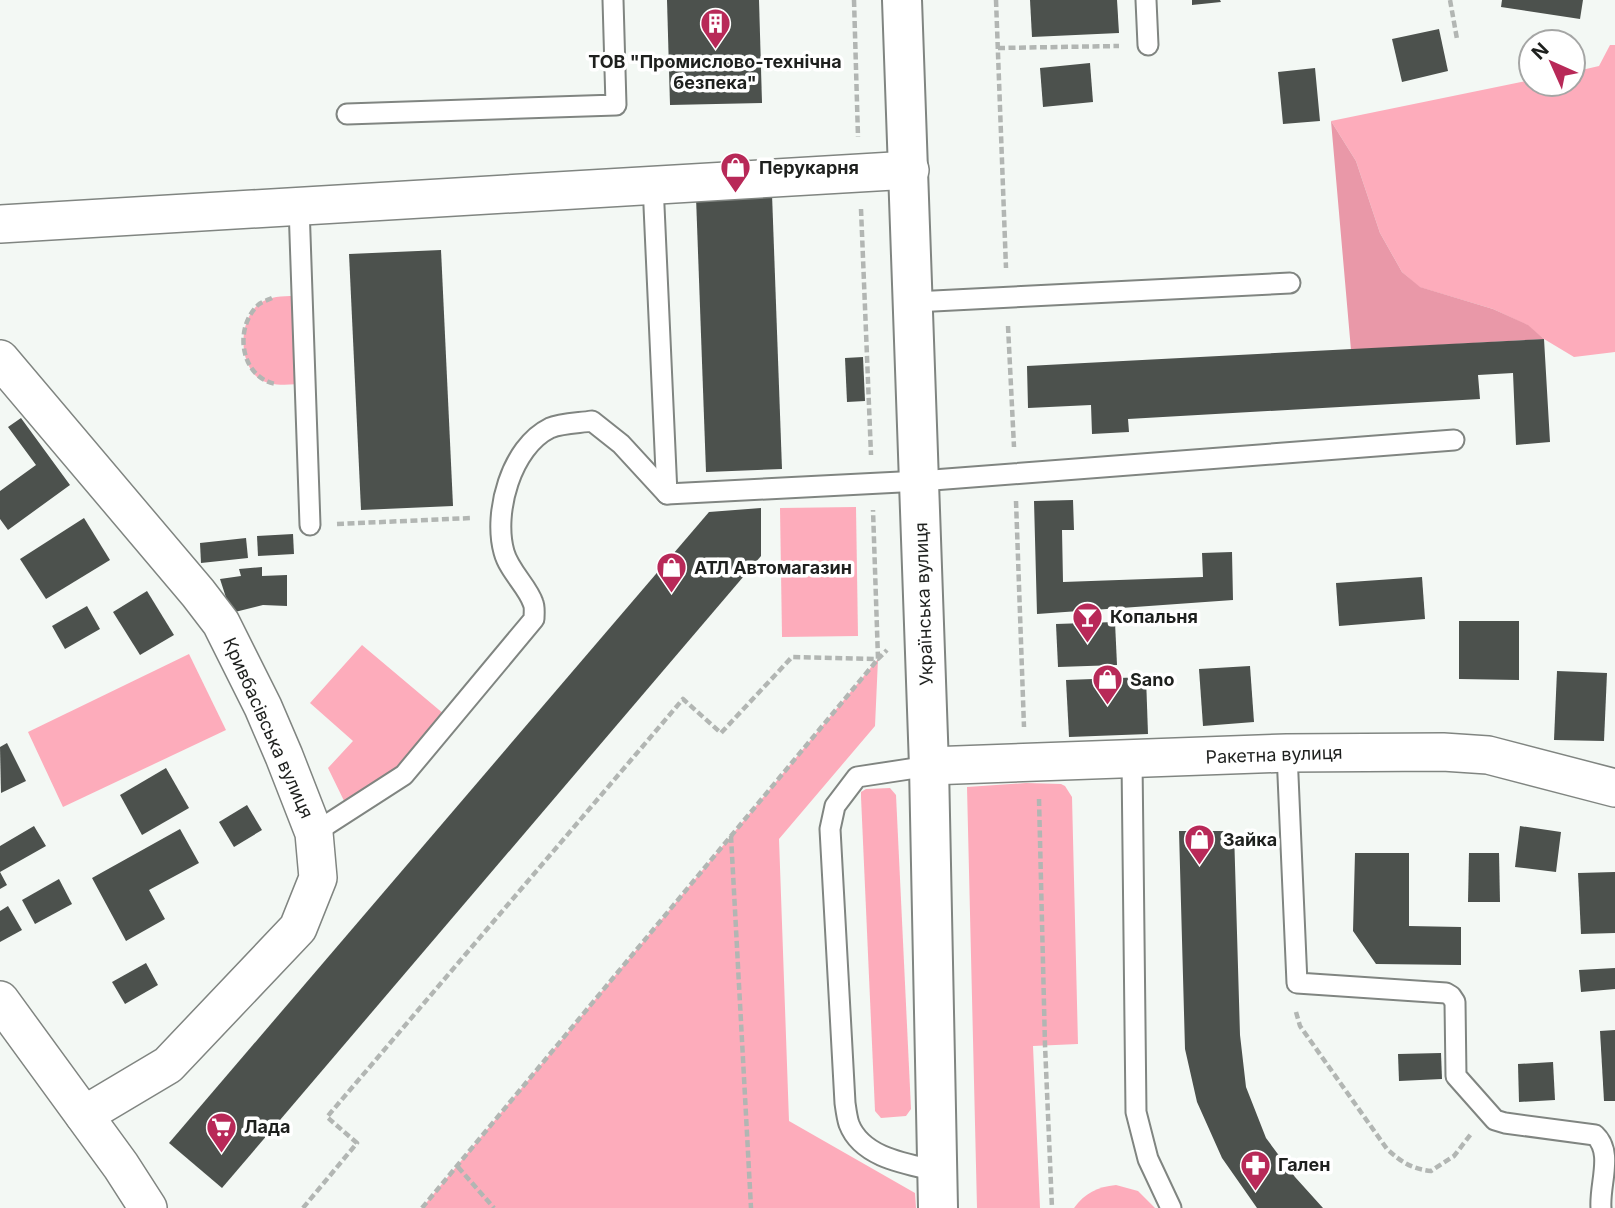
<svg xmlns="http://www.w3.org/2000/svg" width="1615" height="1208" font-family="Inter,sans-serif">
<rect width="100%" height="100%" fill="#f3f8f4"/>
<g fill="#fdacbb">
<polygon points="1610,45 1615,45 1615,352 1574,357 1544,339 1527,325 1493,309 1419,287 1402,272 1380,233 1356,161 1331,121 1531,80 1531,84 1573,84 1573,72 1599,66"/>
<path d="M303,296L305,384C290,384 270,388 257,377C238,360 239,319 260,303C272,295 289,296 303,296Z"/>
<polygon points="856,507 858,636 782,637 780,508"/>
<polygon points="362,645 451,720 404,775 349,811 328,768 353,741 310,703"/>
<polygon points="189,654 226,730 63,807 28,732"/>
<polygon points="878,659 875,726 779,839 789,1121 915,1193 916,1208 422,1208"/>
<polygon points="1026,783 1061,784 1065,786 1072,797 1078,1044 1033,1046 1040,1208 977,1208 967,787"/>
<polygon points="890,788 896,795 911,1109 906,1116 881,1118 875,1111 861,797 861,792 866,789"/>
<path d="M1116,1185L1138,1191L1155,1208H1074C1085,1193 1097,1187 1116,1185Z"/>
</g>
<polygon fill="#e998a8" points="1331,121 1356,161 1380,233 1402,272 1420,287 1493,309 1528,325 1544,339 1351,350"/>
<g fill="#4c514d">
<polygon points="667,0 759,0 762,103 670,105"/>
<polygon points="1030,0 1117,0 1119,33 1032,37"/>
<polygon points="1192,0 1220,0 1221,2 1192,5"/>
<polygon points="1502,0 1583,0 1580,19 1501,7"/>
<polygon points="1439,29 1448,71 1402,82 1392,39"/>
<polygon points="1090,63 1093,102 1043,107 1040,68"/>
<polygon points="1315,68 1320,121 1283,124 1278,72"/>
<polygon points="772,194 782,469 706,472 696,197"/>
<polygon points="441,250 453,506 361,510 349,254"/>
<polygon points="1544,339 1550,442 1516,445 1513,373 1478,375 1480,399 1128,419 1129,432 1092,434 1091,405 1028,408 1027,366"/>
<polygon points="863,357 865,401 847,402 845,358"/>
<polygon points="21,418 70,485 8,530 0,519 0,491 36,465 8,427"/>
<polygon points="1073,500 1074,530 1062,530 1063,582 1203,577 1202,553 1232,552 1233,600 1037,614 1034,501"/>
<polygon points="761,508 761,556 222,1188 169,1143 709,512"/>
<polygon points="84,518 110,560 46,599 20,559"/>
<polygon points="293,534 294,554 258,556 257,536"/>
<polygon points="246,538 248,558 201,563 200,543"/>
<polygon points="262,567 262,576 287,575 287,606 263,605 231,613 220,579 241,576 239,569"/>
<polygon points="1422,577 1425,619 1339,626 1336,583"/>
<polygon points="147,591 174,635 140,655 113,612"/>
<polygon points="87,606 100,629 65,649 52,626"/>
<polygon points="1459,621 1519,621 1519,680 1459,679"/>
<polygon points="1115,622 1117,665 1058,667 1056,624"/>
<polygon points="1250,666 1254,722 1203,726 1199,669"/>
<polygon points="1557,671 1607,673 1604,741 1554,740"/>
<polygon points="1146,677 1148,734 1069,737 1066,680"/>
<polygon points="7,743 26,781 1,793 0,747"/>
<polygon points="166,768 189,808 142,835 120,795"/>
<polygon points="247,805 262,830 234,847 219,822"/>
<polygon points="34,826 46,846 0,872 7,885 0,889 0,846"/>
<polygon points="1520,826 1561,832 1556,872 1515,867"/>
<polygon points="180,829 199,863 149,890 165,919 126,941 92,878"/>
<polygon points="1179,831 1234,831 1240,1035 1246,1087 1266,1138 1295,1177 1323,1208 1257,1208 1222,1158 1197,1102 1185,1049"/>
<polygon points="1355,853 1409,853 1409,926 1461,927 1461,965 1376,964 1353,931"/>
<polygon points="1469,853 1499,853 1500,902 1468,902"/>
<polygon points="1615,872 1615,933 1581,934 1578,873"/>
<polygon points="59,879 72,904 35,924 22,900"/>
<polygon points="8,906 22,930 0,942 0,911"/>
<polygon points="146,963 158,985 125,1004 112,982"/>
<polygon points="1615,968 1615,989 1581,992 1579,970"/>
<polygon points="1615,1030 1615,1101 1604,1101 1600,1031"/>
<polygon points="1441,1053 1442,1079 1399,1081 1398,1054"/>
<polygon points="1553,1062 1555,1100 1519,1102 1518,1064"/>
</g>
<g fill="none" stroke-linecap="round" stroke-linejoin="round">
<defs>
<g id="lane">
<polyline points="1146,0 1148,45"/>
<polyline points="347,114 616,105 613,0"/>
<polyline points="653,184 667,494 920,481 1454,440"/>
<polyline points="299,206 310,525"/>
<polyline points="914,302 1290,283"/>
<path d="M1287,753L1297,983L1446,993L1451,996L1455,1002L1456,1076L1495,1120L1505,1123L1595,1135C1614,1153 1599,1184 1601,1208"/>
<polyline points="1132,760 1136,1112 1148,1159 1171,1208"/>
<path d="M929,766L857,777L835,806L830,829L845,1103C846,1110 847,1118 849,1124C862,1158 907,1164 938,1171"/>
<path d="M314,833L404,775L534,619C534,614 535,607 533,603C528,587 509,571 504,552C493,513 511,447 550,428C561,423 579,423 592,421L621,444L667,494"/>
</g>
<g id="street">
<polyline points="0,224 910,170"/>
<polyline points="0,359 198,593 221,623 263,707 284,756 314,833 318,878 298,928 168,1065 84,1115"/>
<polyline points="929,766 1287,753 1443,752 1488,755 1615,788"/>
<polyline points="0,1000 121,1166 148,1208"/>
</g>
<polyline id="secondary" points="902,0 929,766 938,1208"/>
</defs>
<use href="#lane" stroke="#808581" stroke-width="23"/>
<use href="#street" stroke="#808581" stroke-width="40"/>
<use href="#secondary" stroke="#808581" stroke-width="42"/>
<g stroke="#b2b6b3" stroke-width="4.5" stroke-dasharray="7 3.5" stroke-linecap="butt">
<polyline points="854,0 858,137"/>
<polyline points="996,0 1006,268"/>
<polyline points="1450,0 1457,39"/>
<polyline points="998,48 1119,46"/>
<polyline points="861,209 871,455"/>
<path d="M272,298C268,300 261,302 258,305C233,329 241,378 276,384"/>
<polyline points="1008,326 1014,447"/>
<polyline points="1016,501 1024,727"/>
<polyline points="337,524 472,518"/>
<polyline points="1039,799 1045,1045 1052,1208"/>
<polyline points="731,836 751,1208"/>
<path d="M1296,1012L1300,1026L1387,1149C1401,1162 1412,1169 1431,1171L1454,1156L1471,1134"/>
<polyline points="458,1167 494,1208"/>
<polyline points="303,1208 357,1143 327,1117 683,699 721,733 792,657 878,659 887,650"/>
<polyline points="422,1208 878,659 873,510"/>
</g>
<use href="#lane" stroke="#fff" stroke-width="19"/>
<use href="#street" stroke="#fff" stroke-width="37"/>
<use href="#secondary" stroke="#fff" stroke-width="38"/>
</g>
<defs>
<symbol id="building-pin" viewBox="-11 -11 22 30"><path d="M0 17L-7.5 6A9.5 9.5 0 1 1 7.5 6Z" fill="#b82958" stroke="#fff"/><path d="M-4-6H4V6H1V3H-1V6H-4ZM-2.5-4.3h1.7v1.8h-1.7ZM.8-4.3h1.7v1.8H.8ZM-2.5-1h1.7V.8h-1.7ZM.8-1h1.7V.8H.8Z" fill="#fff"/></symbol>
<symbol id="shop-pin" viewBox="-11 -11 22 30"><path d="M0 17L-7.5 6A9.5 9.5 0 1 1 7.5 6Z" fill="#b82958" stroke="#fff"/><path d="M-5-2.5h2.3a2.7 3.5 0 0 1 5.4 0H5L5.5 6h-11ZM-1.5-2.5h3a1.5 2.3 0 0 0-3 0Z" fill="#fff"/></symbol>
<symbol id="bar-pin" viewBox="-11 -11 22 30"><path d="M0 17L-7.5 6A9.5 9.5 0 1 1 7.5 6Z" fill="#b82958" stroke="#fff"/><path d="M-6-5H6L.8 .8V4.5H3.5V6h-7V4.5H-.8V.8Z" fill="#fff"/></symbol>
<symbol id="supermarket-pin" viewBox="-11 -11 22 30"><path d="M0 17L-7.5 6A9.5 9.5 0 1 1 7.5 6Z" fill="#b82958" stroke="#fff"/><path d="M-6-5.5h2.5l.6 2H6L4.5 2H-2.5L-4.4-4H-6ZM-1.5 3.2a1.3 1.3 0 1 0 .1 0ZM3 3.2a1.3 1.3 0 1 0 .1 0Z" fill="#fff"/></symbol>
<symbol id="pharmacy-pin" viewBox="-11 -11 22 30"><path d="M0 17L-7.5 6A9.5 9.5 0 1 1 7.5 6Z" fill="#b82958" stroke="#fff"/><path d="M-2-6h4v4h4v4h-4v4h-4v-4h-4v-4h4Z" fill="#fff"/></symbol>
</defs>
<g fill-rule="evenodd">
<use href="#building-pin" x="698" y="6" width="35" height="47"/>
<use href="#shop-pin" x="718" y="150" width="35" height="47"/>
<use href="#shop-pin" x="654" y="550" width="35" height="47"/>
<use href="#bar-pin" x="1070" y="600" width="35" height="47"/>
<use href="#shop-pin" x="1090" y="662" width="35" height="47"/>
<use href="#shop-pin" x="1182" y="822" width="35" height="47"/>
<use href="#supermarket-pin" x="204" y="1110" width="35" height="47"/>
<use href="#pharmacy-pin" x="1238" y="1148" width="35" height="47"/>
</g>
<g text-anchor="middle" stroke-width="7" stroke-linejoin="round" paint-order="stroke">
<g font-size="18" font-weight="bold" fill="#1e201e" stroke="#fff" text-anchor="start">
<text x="715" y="68" text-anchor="middle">ТОВ "Промислово-технічна<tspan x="715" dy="21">безпека"</tspan></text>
<text x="759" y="174">Перукарня</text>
<text x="694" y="574">АТЛ Автомагазин</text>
<text x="1110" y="623">Копальня</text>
<text x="1130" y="686">Sano</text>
<text x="1223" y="846">Зайка</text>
<text x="244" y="1133">Лада</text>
<text x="1278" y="1171">Гален</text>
</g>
<g font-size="18" fill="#1e201e" stroke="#fff">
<text transform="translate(924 604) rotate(-92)" y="6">Українська вулиця</text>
<text transform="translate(268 728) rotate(66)" y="6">Кривбасівська вулиця</text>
<text transform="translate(1274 755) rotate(-2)" y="6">Ракетна вулиця</text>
</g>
</g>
<g transform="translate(1552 63) rotate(315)"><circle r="33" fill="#ffffff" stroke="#a5a6a5" stroke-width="2"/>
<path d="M0-5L12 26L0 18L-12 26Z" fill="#b82958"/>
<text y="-10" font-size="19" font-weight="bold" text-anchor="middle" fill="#1e201e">N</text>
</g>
</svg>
